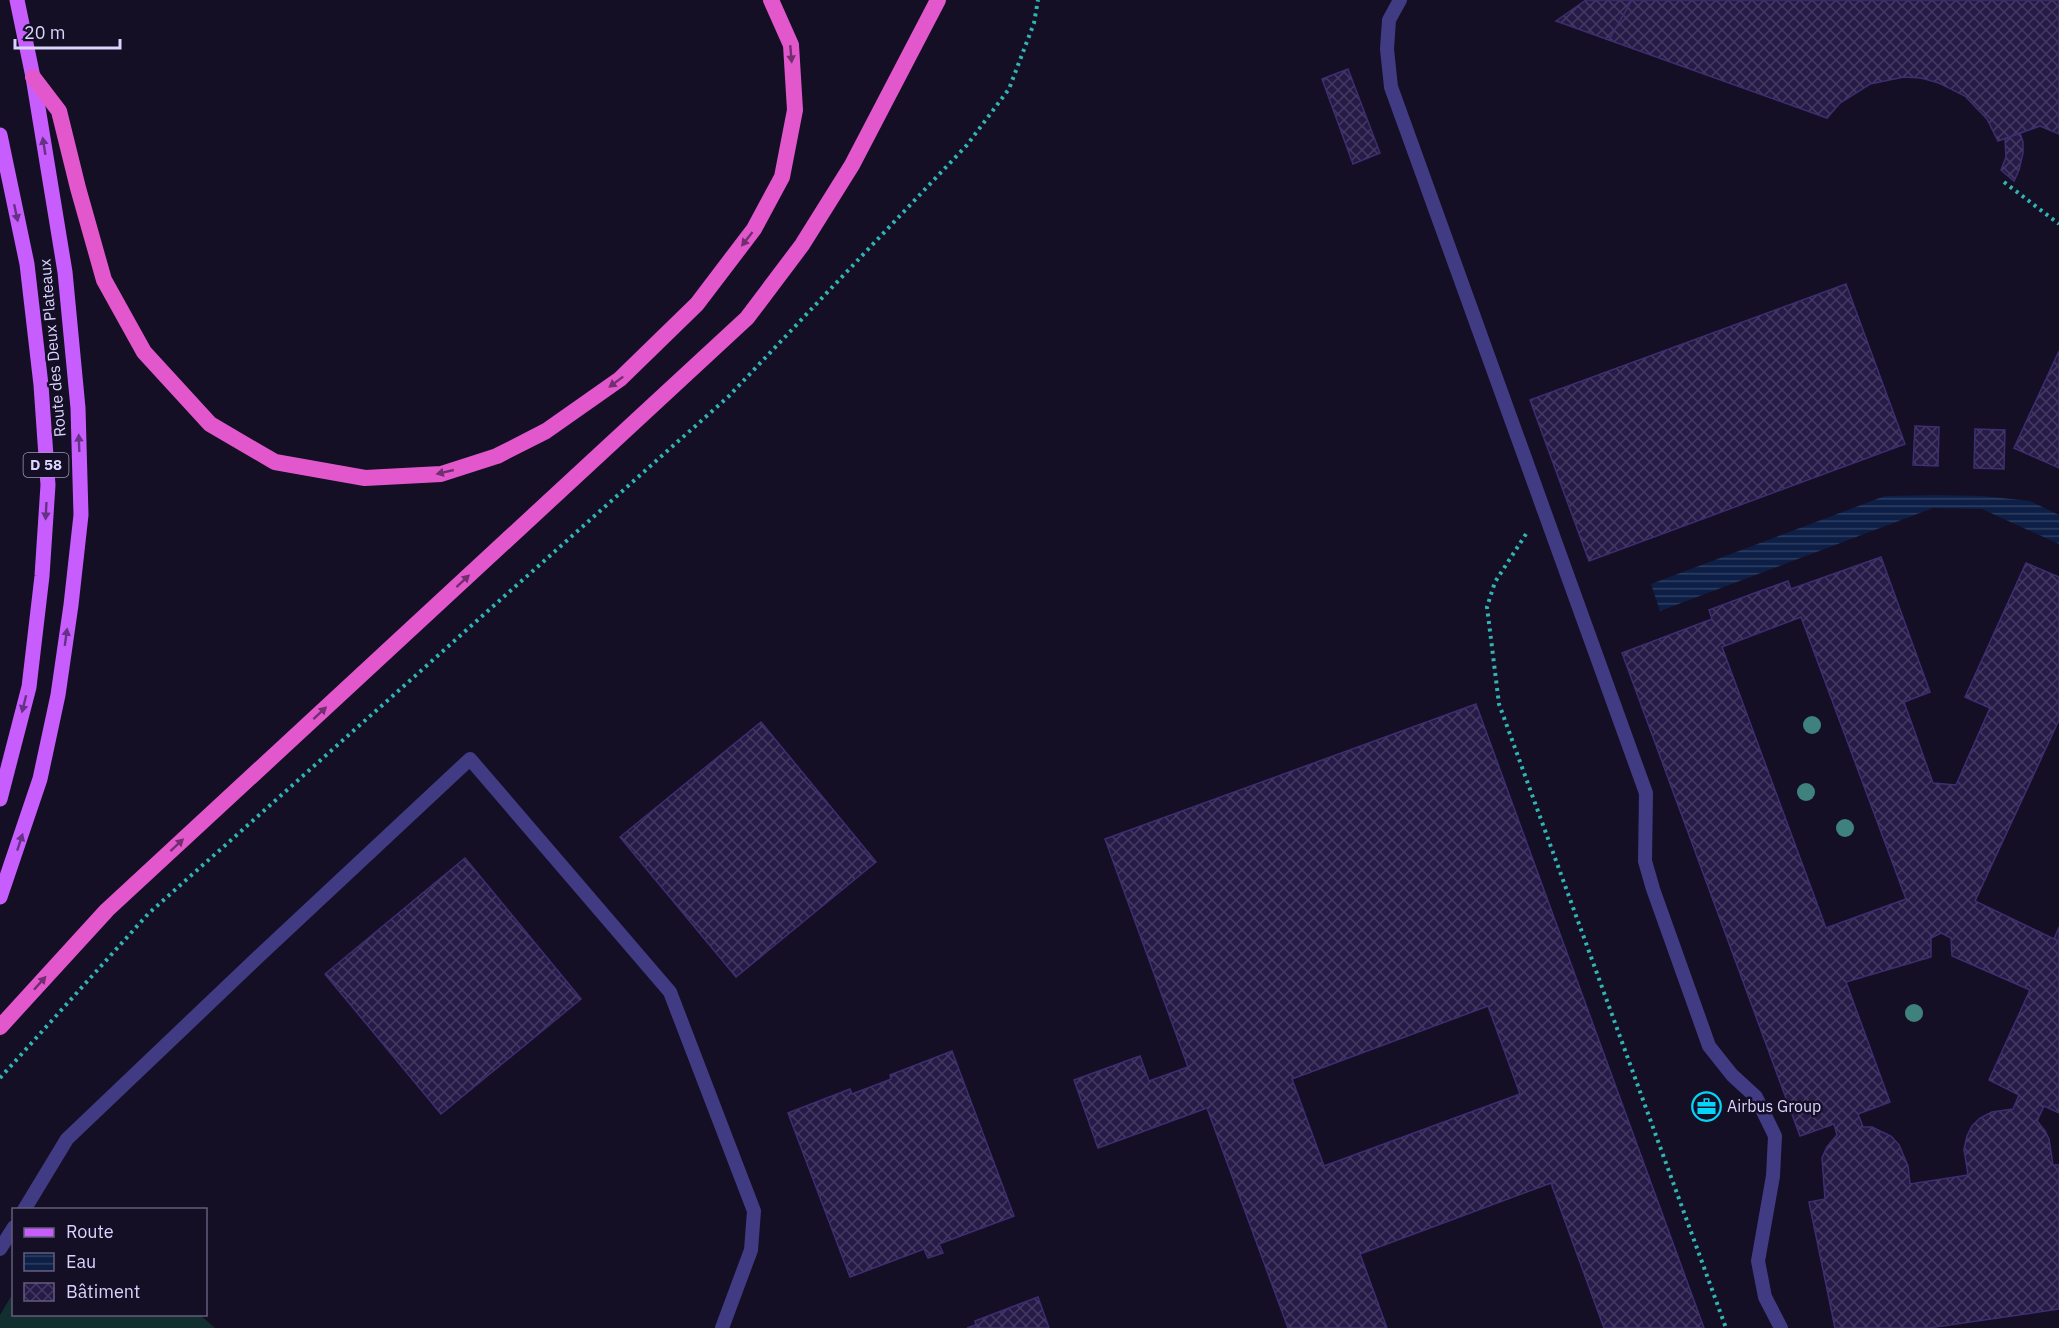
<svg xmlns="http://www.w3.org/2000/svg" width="2059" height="1328" font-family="'IBM Plex Sans',sans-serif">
<defs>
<pattern id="water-rules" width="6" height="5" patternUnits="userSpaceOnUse" patternTransform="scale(1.5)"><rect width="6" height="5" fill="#0d1f46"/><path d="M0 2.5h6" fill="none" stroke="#303f62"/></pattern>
<pattern id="building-cross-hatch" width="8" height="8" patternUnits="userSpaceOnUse" patternTransform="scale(1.5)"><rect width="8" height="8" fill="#261b46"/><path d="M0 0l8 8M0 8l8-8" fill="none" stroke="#453b62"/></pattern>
</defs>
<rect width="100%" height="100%" fill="#140f25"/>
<polygon fill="#122f2f" points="13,1293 14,1314 200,1315 215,1328 0,1328 0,1315"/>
<polygon fill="url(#water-rules)" points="1935,495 1983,496 2030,501 2059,515 2059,544 1982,509 1933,508 1660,611 1651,584 1885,496"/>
<g fill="url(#building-cross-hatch)" stroke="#3e2e71" stroke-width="1.5" fill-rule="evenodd">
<polygon points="1586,0 1632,0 1609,40 1556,21"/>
<polygon points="1632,0 2059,0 2059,134 2040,126 1998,141 1987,119 1965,96 1939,83 1921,78 1904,77 1870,84 1840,103 1827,118 1609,40"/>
<polygon points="1348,69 1380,153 1353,164 1322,79"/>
<polygon points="2020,133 2023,142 2023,153 2019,170 2014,181 2001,170 2006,157 2005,139"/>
<polygon points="1846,284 1905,444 1589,561 1530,400"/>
<polygon points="2059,351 2059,468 2014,448"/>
<polygon points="1915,426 1939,427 1938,466 1913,465"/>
<polygon points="1975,429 2005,430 2004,469 1974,468"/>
<path d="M1881,557L1930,692L1904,702L1933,783L1956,785L1990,708L1965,697L2026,563L2059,577V720L1975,901L2054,939L2059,927V1113L2044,1106L2037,1121L2045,1131L2049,1139L2053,1165H2059V1309L1929,1328H1835L1809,1202L1825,1199L1822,1158L1827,1147L1837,1135L1834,1124L1800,1136L1622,653L1712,619L1709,610L1752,594L1788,581L1791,589ZM1801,617L1906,899L1826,928L1722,647ZM1941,933L1951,938L1952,956L2030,990L1989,1080L2019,1095L2013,1109L1992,1112L1980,1118L1972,1126L1967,1136L1964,1149L1968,1175L1910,1184L1908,1166L1899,1145L1891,1136L1880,1131L1872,1127H1863L1858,1114L1890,1102L1846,982L1931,957V938Z"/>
<path d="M1476,704L1704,1328H1604L1551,1183L1360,1254L1387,1328H1288L1207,1108L1098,1148L1074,1080L1140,1056L1149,1081L1188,1067L1105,839ZM1488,1006L1520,1094L1324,1166L1292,1079Z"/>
<polygon points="761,722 876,862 736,977 620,837"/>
<polygon points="465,858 581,999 441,1114 325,974"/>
<polygon points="952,1051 1014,1216 939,1244 943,1253 928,1258 924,1249 850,1277 788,1113 850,1089 852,1094 881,1083 891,1079 890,1075"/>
<polygon points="1038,1297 1049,1328 967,1328 976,1325 975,1321"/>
</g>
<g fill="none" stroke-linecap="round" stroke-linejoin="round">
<g stroke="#31b5b4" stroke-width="4" stroke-dasharray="3 4.5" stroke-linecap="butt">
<polyline points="2004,182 2059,224"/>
<polyline points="1526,534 1495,582 1487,607 1499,704 1726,1328"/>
<polyline points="0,1078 148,914 729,396 967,145 1009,89 1034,23 1038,0"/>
</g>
<g stroke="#413b83" stroke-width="14">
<polyline points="1400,0 1389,20 1387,49 1391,87 1646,793 1645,861 1653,889 1709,1046 1732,1075 1756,1097 1775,1136 1773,1176 1758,1261 1765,1297 1781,1328"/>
<polyline points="24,1210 67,1139 258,957 470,759 670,992 754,1211 751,1250 722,1328"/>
<polyline points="0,1249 14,1227"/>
</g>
<g stroke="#c85dfd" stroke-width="15">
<polyline points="0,135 27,264 41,385 48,485 42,576 29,687 0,799"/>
<polyline points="0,897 40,779 58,695 71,605 81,515 78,408 65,272 33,77 17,0"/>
</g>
<g stroke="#e257cc" stroke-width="16">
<polyline points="33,77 59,111 78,188 104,280 144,352 210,424 275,462 365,478 441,474 497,456 546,431 620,379 697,304 754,229 782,177 795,110 791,45 771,0"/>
<polyline points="0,1027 107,910 747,318 802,245 852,165 938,0"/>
</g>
</g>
<g fill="#3e817d">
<circle cx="1812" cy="725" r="9"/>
<circle cx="1806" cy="792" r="9"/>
<circle cx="1845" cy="828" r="9"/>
<circle cx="1914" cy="1013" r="9"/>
</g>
<defs><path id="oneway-solid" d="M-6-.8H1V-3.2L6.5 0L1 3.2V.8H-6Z" transform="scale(1.5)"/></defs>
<g fill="#712f70">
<use href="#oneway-solid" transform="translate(791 54) rotate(85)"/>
<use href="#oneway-solid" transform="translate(747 239) rotate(128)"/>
<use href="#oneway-solid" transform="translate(616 382) rotate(143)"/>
<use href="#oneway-solid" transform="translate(445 472) rotate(167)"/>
<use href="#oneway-solid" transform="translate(463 581) rotate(-43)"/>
<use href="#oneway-solid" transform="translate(320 713) rotate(-43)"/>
<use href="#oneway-solid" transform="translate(177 845) rotate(-43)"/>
<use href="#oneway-solid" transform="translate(40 983) rotate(-48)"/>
</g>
<g fill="#653286">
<use href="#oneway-solid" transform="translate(44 146) rotate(-99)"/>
<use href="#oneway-solid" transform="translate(16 213) rotate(78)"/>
<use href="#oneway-solid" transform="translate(79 443) rotate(-92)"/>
<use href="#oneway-solid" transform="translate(46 511) rotate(93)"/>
<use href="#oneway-solid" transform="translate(66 637) rotate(-82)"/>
<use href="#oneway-solid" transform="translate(24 704) rotate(104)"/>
<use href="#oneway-solid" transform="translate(20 842) rotate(-72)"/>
</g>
<defs>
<symbol id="office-ring" viewBox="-11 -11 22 22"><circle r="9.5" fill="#140f25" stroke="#04d6fa" stroke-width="1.5"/><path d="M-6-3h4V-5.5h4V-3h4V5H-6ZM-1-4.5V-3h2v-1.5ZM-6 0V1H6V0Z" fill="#04d6fa"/></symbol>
</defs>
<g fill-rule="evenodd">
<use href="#office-ring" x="1690" y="1090" width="33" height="33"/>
</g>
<g text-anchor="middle" stroke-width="5" stroke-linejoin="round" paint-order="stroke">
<rect fill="#140f25" stroke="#9f99bd" stroke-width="1.5" x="23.5" y="453" width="45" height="24" rx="4.5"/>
<g font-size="15" font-weight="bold" fill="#dbd4fe">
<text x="46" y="470">D 58</text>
</g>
<g font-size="16" fill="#dbd4fe" stroke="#140f25">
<text transform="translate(52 348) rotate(-95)" y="6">Route des Deux Plateaux</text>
</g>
<g font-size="16" fill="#dbd4fe" stroke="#140f25" text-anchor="start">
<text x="1727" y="1112">Airbus Group</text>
</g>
</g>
<rect x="12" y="1208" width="195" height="108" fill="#140f25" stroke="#645e7c" stroke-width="1.5"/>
<rect x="24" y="1228" width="30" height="9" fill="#c85dfd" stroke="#645e7c" stroke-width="1.5"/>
<text x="66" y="1238" font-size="18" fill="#dbd4fe">Route</text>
<rect x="24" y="1253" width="30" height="18" fill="url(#water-rules)" stroke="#645e7c" stroke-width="1.5"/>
<text x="66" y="1268" font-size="18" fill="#dbd4fe">Eau</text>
<rect x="24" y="1283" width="30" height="18" fill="url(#building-cross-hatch)" stroke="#645e7c" stroke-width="1.5"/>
<text x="66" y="1298" font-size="18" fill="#dbd4fe">Bâtiment</text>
<path d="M15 39v9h105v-9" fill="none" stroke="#dbd4fe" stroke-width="3"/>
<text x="24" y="39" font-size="18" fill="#dbd4fe" stroke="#140f25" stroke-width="4.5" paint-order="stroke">20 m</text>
</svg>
